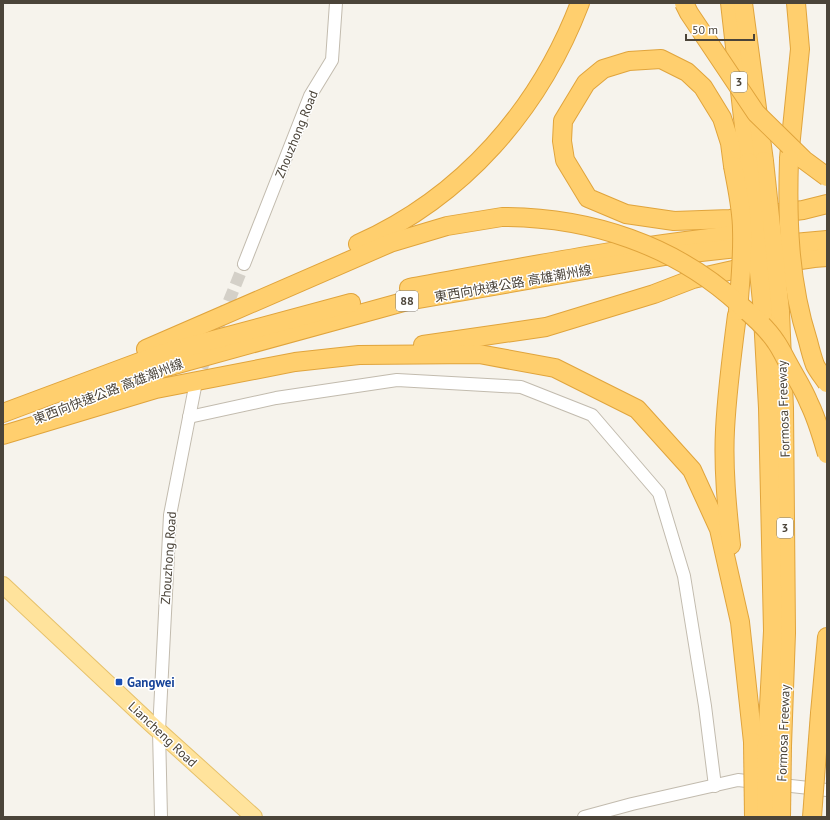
<svg xmlns="http://www.w3.org/2000/svg" width="830" height="820" font-family="'PT Sans','Noto Sans TC',sans-serif">
<rect width="100%" height="100%" fill="#f6f3ec"/>
<g fill="none" stroke-linecap="round" stroke-linejoin="round">
<polyline stroke="#d4d0c8" stroke-width="12" stroke-dasharray="12 6" stroke-linecap="butt" points="195,385 244,264"/>
<defs>
<g id="minor">
<polyline points="244,264 310,96 332,60 336,3"/>
<polyline points="189,417 276,398 397,380 521,387 592,415 659,493 684,576 705,706 715,786"/>
<polyline points="161,817 159,731 170,515 195,387"/>
<polyline points="584,817 632,804 738,780 827,790"/>
</g>
<polyline id="major" points="3,585 150,723 254,817"/>
<g id="highway">
<polyline points="730,3 748,162"/>
<polyline points="743,3 764,161"/>
<polyline points="789,158 800,49 796,3"/>
<polyline points="733,166 730,143 722,118 703,87 687,72 661,59 629,61 603,69 586,83 563,121 562,141 565,160 588,198 626,214 674,221 730,219 803,210 827,204"/>
<path d="M358,244C463,197 539,110 580,3"/>
<path d="M409,288C524,267 639,244 756,233"/>
<polyline points="780,311 784,408 786,633 782,746"/>
<polyline points="763,317 768,408 773,631 767,744"/>
<polyline points="423,345 546,327 654,294 693,279 733,270 814,258 827,257"/>
<polyline points="146,349 390,243 447,226 502,217"/>
<polyline points="71,404 163,368 407,301 665,256 728,249 827,240"/>
<polyline points="3,413 161,354 351,303"/>
<polyline points="3,435 156,389 295,362 359,355 479,354 555,368 637,409 692,470 719,529 740,622 753,742"/>
<path d="M731,545C727,507 723,468 725,430C727,391 732,353 737,315"/>
<polyline points="820,713 827,637"/>
</g>
</defs>
<use href="#minor" stroke="#c2bbae" stroke-width="14"/>
<use href="#major" stroke="#e6c16a" stroke-width="18"/>
<use href="#highway" stroke="#e0a43c" stroke-width="20"/>
<use href="#minor" stroke="#fff" stroke-width="12"/>
<use href="#major" stroke="#ffe39c" stroke-width="16"/>
<use href="#highway" stroke="#ffcf6e" stroke-width="18"/>
<defs>
<g id="highway-bridge">
<polyline points="684,3 689,13 756,113 804,160 827,177"/>
<path d="M789,159C787,221 789,282 808,341C810,349 812,357 815,365C818,371 823,377 827,383"/>
<polyline points="764,161 780,311"/>
<polyline points="748,162 763,312"/>
<path d="M733,166C737,188 742,209 742,230C743,257 740,284 738,311"/>
<path d="M502,217C590,217 675,245 740,305C753,316 767,328 776,342C781,349 785,358 789,365C796,378 804,390 809,403C817,419 822,437 827,454"/>
<polyline points="753,742 754,817"/>
<polyline points="766,817 767,744"/>
<polyline points="781,817 782,746"/>
<polyline points="812,817 820,713"/>
</g>
</defs>
<use href="#highway-bridge" stroke="#e0a43c" stroke-width="20" stroke-linecap="butt"/>
<use href="#highway-bridge" stroke="#ffcf6e" stroke-width="18"/>
</g>
<rect fill="#1a4fb4" stroke="#fff" stroke-width="1.5" x="115" y="678" width="8" height="8" rx="2"/>
<g text-anchor="middle" stroke-width="3" stroke-linejoin="round" paint-order="stroke">
<g fill="#fff" stroke="#817c74" stroke-width="1">
<rect x="731" y="72" width="16" height="20" rx="3"/>
<rect x="396" y="291" width="22" height="20" rx="3"/>
<rect x="777" y="518" width="16" height="20" rx="3"/>
</g>
<g font-size="12" font-weight="bold" fill="#4b4439">
<text x="739" y="86">3</text>
<text x="407" y="305">88</text>
<text x="785" y="532">3</text>
</g>
<g font-size="13" fill="#4b4439" stroke="#fff">
<text transform="translate(296 134) rotate(-68)" y="5">Zhouzhong Road</text>
<text transform="translate(513 283) rotate(-10)" y="5">東西向快速公路 高雄潮州線</text>
<text transform="translate(108 391) rotate(-21)" y="5">東西向快速公路 高雄潮州線</text>
<text transform="translate(783 409) rotate(-92)" y="5">Formosa Freeway</text>
<text transform="translate(168 558) rotate(-86)" y="5">Zhouzhong Road</text>
<text transform="translate(783 733) rotate(-88)" y="5">Formosa Freeway</text>
<text transform="translate(163 734) rotate(43)" y="5">Liancheng Road</text>
</g>
<g font-size="13" font-weight="bold" fill="#164399" stroke="#fff" text-anchor="start">
<text x="127" y="687">Gangwei</text>
</g>
</g>
<rect width="830" height="820" fill="none" stroke="#4b4439" stroke-width="8"/>
<path d="M686 34v6h68v-6" fill="none" stroke="#4b4439" stroke-width="2"/>
<text x="692" y="34" font-size="12" fill="#4b4439" stroke="#ffffff" stroke-width="3" paint-order="stroke">50 m</text>
</svg>
